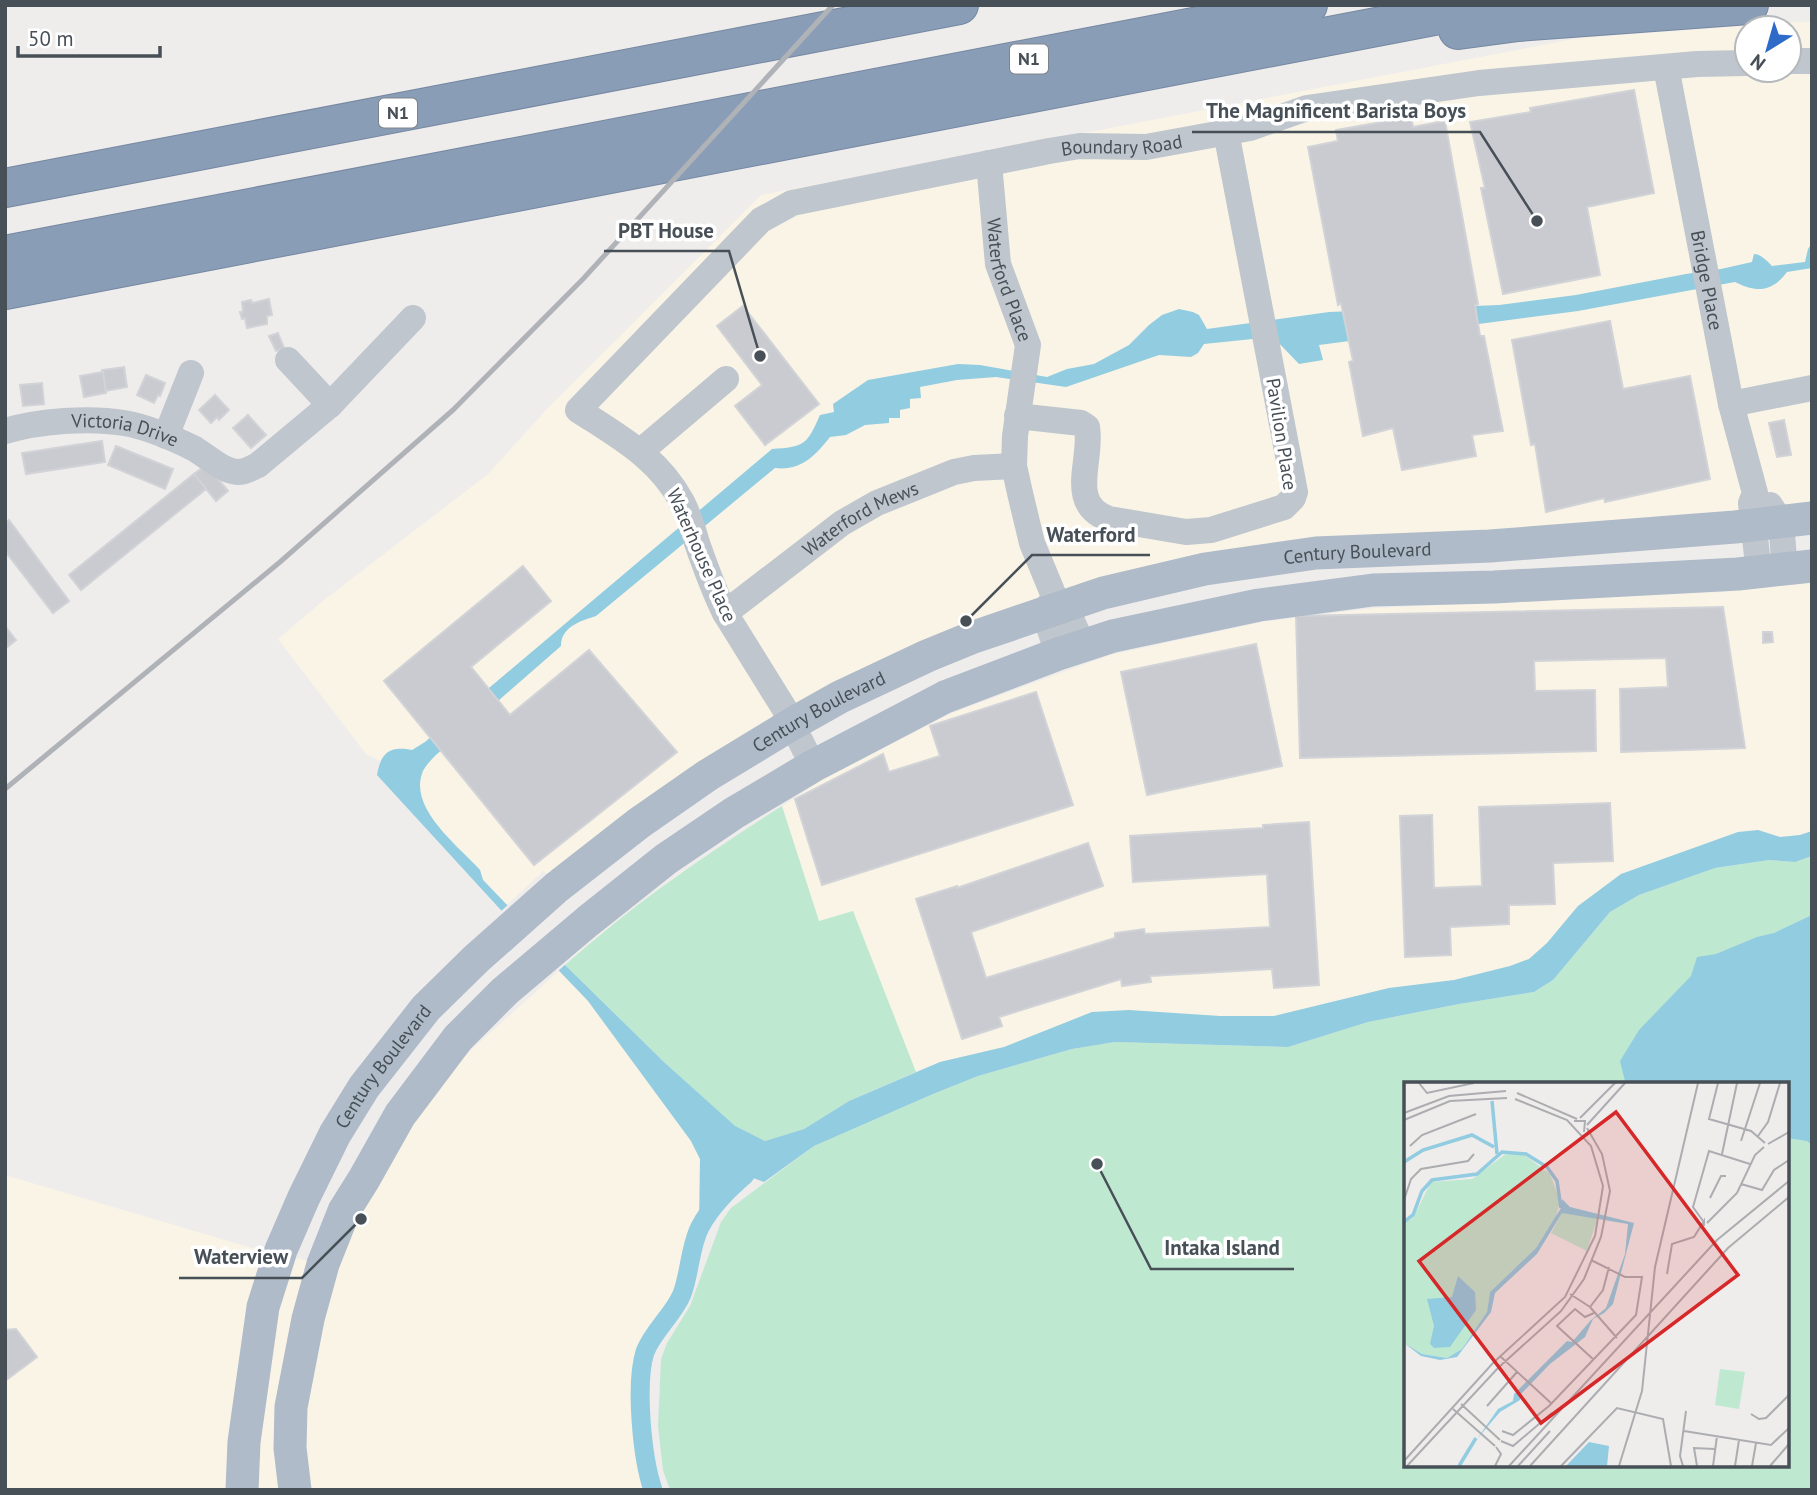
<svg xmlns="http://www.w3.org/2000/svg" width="1817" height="1495" font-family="'PT Sans',sans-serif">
<rect width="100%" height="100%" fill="#efecec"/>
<g fill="#f9f4e6" fill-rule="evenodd">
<path d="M1812,21V509L1487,537L1013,616L547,874L543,871L507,905L483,879L480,870L432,820L423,804L420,786L423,770L412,750L399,748L388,752L380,761L366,754L278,639L324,600L488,474L546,410L761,195L1579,38ZM1747,28H1789V70H1747Z"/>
<polygon points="1812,580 1812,831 1800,835 1780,837 1758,830 1578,906 1547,943 1529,959 1510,966 1454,980 1389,988 1274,1016 1220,1016 1092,1012 1004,1047 940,1062 899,1078 565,965 600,934 679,874 822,780 952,713 1110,655 1262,622 1375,608 1722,592"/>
<polygon points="560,970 588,1001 691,1141 700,1159 699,1228 682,1296 658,1330 646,1352 640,1382 644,1446 648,1476 653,1490 5,1490 5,1175 252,1248 334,1267 354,1217 436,1087 471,1050"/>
</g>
<g fill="#bfe8d1" fill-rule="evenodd">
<path d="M782,806L819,921L853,911L916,1072L849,1101L804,1129L765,1141L735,1127L665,1063L565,965C632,905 706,854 782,806Z"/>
<path d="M1812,856V1490H670L663,1470L658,1426L661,1359L667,1343L690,1306L721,1222L731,1208L814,1146L933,1094L978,1076L1072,1049L1115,1042L1288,1047L1368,1022L1459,1004L1534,992L1553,980L1610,912L1639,895L1715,868L1769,860L1795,862ZM1406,1084H1787V1465H1406Z"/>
</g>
<g fill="#91cce0">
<path d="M1812,243V268L1787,272C1772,292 1757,293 1735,282L1578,311L1319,345L1323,360L1299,364L1273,337L1204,344L1198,353L1191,357L1159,355L1066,387L996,377L957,380L920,387L921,398L910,399V408L900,410V418H889V423L865,425L846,435L830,437C815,456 801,471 775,468L596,616C580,621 561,627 561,646L437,754C432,759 426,765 423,771C407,807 458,846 480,870L483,880L565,965L665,1063L735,1126L765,1141L804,1129L849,1101L940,1062L1004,1047L1092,1012L1129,1010L1220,1016H1274L1389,988L1454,980L1510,966L1529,959L1547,943L1578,906L1621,874L1738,832L1758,830L1780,837L1800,835L1812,831V856L1795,862L1769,860L1715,868L1639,895L1610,912L1553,980L1534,992L1459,1004L1368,1022L1288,1047L1115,1042L1072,1049L978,1076L933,1094L814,1146L764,1182L745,1175L721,1196L699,1228L700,1159L691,1141L588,1001L499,908L377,775C381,752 390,746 412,750L425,742L772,449C804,447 807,445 820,415L834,412L833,404L868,380L958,364L980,365L1047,377L1067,369L1094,364L1129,345L1149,325L1162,315L1179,309L1193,312L1199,315L1207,329L1329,312L1499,305L1576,295L1686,274L1721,269L1752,262L1754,254C1761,254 1767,261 1772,266L1805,262L1808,249Z"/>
<polygon points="1812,915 1812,1145 1807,1141 1787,1138 1787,1084 1625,1084 1625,1081 1620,1061 1639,1030 1691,976 1697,957 1716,954 1757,937 1774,933"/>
</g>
<polygon fill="#efecec" points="510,903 567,963 557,972 499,913"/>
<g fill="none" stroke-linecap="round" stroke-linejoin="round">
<path stroke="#91cce0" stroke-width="19" d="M653,1490C642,1458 635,1384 645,1352C653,1331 674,1314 682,1294C690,1273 690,1246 700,1227C711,1206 728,1190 745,1175"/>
</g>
<g fill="#cacbd1" stroke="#d1d3d7" stroke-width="2">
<polygon points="1634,90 1654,193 1587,207 1600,275 1503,294 1481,188 1485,188 1470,122 1531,112 1530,108"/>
<polygon points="1411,117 1413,127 1445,121 1478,304 1475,305 1480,336 1484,336 1503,431 1472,435 1476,456 1402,470 1393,428 1363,436 1349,362 1353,361 1341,303 1338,305 1308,147 1338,141 1336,130"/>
<polygon points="269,299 272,315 267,316 267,324 247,328 245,318 242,319 240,312 243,312 242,302 251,300 252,303"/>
<polygon points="743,306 819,404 765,445 735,406 762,385 717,326"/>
<polygon points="1610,321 1623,389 1690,376 1710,479 1605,502 1604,498 1546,512 1535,444 1531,445 1512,340"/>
<polygon points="278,333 284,348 276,351 269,336"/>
<polygon points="124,367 127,387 105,391 102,370"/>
<polygon points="103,372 106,393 84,397 80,376"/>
<polygon points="146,375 165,383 160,396 158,395 154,403 137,395"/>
<polygon points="42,383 44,404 23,406 20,385"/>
<polygon points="215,395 229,410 219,420 217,417 211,423 199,410"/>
<polygon points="248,415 266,435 251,448 233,428"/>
<polygon points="1784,420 1791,455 1777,457 1769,423"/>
<polygon points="102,441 105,462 26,474 22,453"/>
<polygon points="116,446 173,469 165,489 108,465"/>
<polygon points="206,465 228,491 216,501 194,474"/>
<polygon points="194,474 206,489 81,590 69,575"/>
<polygon points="9,520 69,601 53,613 5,551 5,523"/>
<polygon points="523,566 551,601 471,667 510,715 589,650 677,752 534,865 384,681"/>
<polygon points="1723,607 1745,748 1621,752 1620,689 1668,687 1666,658 1534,661 1535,691 1595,690 1596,751 1300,758 1296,616"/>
<polygon points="5,626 16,640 5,649"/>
<polygon points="1763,632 1772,632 1773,642 1763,643"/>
<polygon points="1256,644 1282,766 1147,795 1121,672"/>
<polygon points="1036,692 1073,805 822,885 795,799 883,754 889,772 940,756 930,726"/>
<polygon points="1610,803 1613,861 1553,863 1555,904 1509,905 1509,924 1450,927 1451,955 1405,957 1400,816 1432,815 1434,888 1482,886 1479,807"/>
<polygon points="1309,822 1319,985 1274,988 1272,969 1150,976 1151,982 1122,986 1121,979 999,1017 1002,1026 962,1039 916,899 957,886 957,888 1088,843 1103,886 971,932 986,978 1115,938 1115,933 1144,929 1145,934 1270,927 1267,874 1133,882 1130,836 1263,828 1263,825"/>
<polygon points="16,1329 37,1357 5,1381 5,1330"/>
</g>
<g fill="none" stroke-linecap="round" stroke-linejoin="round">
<defs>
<g id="highway">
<polyline points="1458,30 1518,22 1749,5"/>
<polyline points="5,188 959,5"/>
<polyline points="5,255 1308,5"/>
<polyline points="5,290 1491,5"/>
</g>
</defs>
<use href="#highway" stroke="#7588a1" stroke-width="40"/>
<g stroke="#bfc6cd" stroke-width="26">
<polyline points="1789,61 1812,61"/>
<path id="s1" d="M1666,67L1731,404L1755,493L1751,503L1759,573"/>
<path id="s2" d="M989,163L998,264L1028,345L1015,436L1014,466L1020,493L1032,543L1054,596L1065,606L1083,645"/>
<polyline points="288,360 330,405"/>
<polyline points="1731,404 1812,388"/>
<path d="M1017,416L1081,423L1087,427C1093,460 1066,504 1109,519L1186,532L1211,530L1284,507L1293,498L1295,492L1226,132"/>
<path id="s3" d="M5,431C39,421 89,417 124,423C148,427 173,438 195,449C208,457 222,471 238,472C245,472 252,468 258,465L330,405L413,318"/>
<polyline points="166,436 191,373"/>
<polyline points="641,451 726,379"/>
<polyline points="1770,505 1781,522 1785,570"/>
<polyline points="1054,598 1044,612 1058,654"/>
<path id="s4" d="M725,613L842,523L877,503L954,472L974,468L1014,466"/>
<path id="s5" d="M813,766L784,708L725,613C714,591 705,566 697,543C693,529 689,515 682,502C659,458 618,436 578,410L761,220L792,203L1049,151L1080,146L1146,147L1250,128L1307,108L1479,83L1697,64L1747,63"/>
</g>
<g stroke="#afbbc8" stroke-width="33">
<path id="s6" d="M242,1490L244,1442L263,1307L281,1250L304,1197L335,1134L364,1087L426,1008L476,959L557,887L639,823L708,775L792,724L840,697L927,656L971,638L1103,593L1205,569L1316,553L1490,546L1735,527L1812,518"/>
<polyline points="295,1490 290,1448 291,1407 308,1319 323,1264 344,1211 364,1179 400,1115 458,1038 505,991 588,921 666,859 734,813 813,766 945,697 1058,654 1113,636 1259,605 1373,590 1494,587 1738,574 1812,566"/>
</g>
<use href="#highway" stroke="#8a9db6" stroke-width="38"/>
<polyline stroke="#afb2b6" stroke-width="5" points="5,789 280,562 453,410 583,279 833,5"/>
</g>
<g text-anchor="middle" stroke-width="7" stroke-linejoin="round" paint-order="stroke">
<g fill="#fff" stroke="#7e8489" stroke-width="2">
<rect x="1010" y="44.5" width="38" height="29" rx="5"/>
<rect x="379" y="98.5" width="38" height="29" rx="5"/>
</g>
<g font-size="18" font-weight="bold" fill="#474f57">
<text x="1029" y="65">N1</text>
<text x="398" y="119">N1</text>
</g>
<g font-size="19" fill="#474f57" stroke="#fff">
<text dy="7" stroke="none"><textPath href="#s5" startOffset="1071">Boundary Road</textPath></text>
<text dy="7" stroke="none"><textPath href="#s2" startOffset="119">Waterford Place</textPath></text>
<text dy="7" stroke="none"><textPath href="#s1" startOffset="217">Bridge Place</textPath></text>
<text dy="7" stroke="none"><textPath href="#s3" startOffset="122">Victoria Drive</textPath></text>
<text transform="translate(1282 434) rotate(81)" y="7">Pavilion Place</text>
<text dy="7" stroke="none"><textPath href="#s4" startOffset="166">Waterford Mews</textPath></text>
<text dy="7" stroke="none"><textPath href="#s6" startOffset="1589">Century Boulevard</textPath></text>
<text transform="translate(702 555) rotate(66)" y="7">Waterhouse Place</text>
<text dy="7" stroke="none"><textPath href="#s6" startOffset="1022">Century Boulevard</textPath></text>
<text dy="7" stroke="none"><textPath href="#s6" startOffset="455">Century Boulevard</textPath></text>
</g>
</g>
<g transform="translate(1404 1082)">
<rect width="385" height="385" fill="#efecec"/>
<path d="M103,71L119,72L146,92L156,119L152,135L132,166L86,210L83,230L58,267L43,276L18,272L0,261V142L9,136L27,100L68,97ZM158,131L194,134L183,169L147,151ZM316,287L341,290L335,327L311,323Z" fill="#bfe8d1"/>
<path d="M158,117L166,125L230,141L209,222L200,231L189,237L181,255L146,282L117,312L116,318L96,330L73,357L94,327L109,319L110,312L163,259L168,260L187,238L202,226L221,172L224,142L158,131L133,172L91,211L87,230L53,275L36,278L17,274L0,261L18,272L43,276L58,267L83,230L86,210L132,166L157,126ZM54,194L71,210L72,228L46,265L30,266L26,262L30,244L23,217L48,215ZM185,360L205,364L203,384H162Z" fill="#91cce0"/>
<path fill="none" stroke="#91cce0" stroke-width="3.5" d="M88,19L93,72M0,80L19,68L68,53L90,65M0,140L9,133L18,109L28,98L73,92L98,70L122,72L143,85L153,99L157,126M55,384L72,356"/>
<path fill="none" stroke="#acadb0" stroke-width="2" d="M15,1L23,11L70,1M314,1L305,37L347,49L361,61M113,11L173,37M0,31L45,14L102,9M176,36L211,1M0,38L46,19L103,16M170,39H181L180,50M183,43L221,1M354,54L364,40L376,1M337,59L356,1M364,62L385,50M6,64L18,53L72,32M318,72L333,1M337,102L358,108L370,88L385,78M306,116L317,94H322M0,118L7,97L17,87L64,79L70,72M299,139L289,125L305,69L346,82M303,141L333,111L351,73L360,65M263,192L268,162L290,155L300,139V144M166,212L186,225L213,256M186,225L199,208L205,185M190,231L181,235L171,227L153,244L190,278M96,274L148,322M57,322L96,358M83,324L113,290M49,327L91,364M347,332L355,337L362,336L385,313M98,349L109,353L145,324L232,233L238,195H221L187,178M280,349L367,363L385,346M97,359L109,364L148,331M0,379L89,281L161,215L191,154L199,104L187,64L163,38L111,17M3,384L94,286L157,229L180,197L197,155L206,109L198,72L183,46M91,384L97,372L92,365M105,384L313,158L385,99M114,384L146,349M126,384L324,166L385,115M157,384L213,326L259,337L267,384M215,384L238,309L251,185L294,1M279,384L276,374L282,329M293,384L290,366L311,367M309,384L313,354M331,384L335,358M348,384L352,361M366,384L385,362"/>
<path fill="#d62828" fill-opacity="0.15" stroke="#d62828" stroke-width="3.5" d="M212,30L334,193L137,341L15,179Z"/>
<rect width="385" height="385" fill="none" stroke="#474f57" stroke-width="3.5"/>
</g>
<path fill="none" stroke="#474f57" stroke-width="2.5" d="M1537 221L1480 132H1192M760 356L729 251H604M966 621L1032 555H1150M1097 1164L1151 1269H1294M361 1219L302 1278H179"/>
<g fill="#474f57" stroke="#fff" stroke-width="2.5">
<circle cx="1537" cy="221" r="7"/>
<circle cx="760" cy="356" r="7"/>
<circle cx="966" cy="621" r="7"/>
<circle cx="1097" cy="1164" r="7"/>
<circle cx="361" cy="1219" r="7"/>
</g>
<g font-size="21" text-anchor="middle" font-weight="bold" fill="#474f57" stroke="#fff" stroke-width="7" stroke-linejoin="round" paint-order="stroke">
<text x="1336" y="118">The Magnificent Barista Boys</text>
<text x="666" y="238">PBT House</text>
<text x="1091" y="542">Waterford</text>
<text x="1222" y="1255">Intaka Island</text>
<text x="241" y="1264">Waterview</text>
</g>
<rect width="1817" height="1495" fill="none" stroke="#474f57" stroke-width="14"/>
<g transform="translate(1768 49) rotate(217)"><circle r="33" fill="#ffffff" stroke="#b5b9bc" stroke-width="2"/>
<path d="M0-5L12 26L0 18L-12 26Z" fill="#2e6ac7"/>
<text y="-10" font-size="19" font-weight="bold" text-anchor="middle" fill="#474f57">N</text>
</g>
<path d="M18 46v10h142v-10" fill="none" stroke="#474f57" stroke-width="3.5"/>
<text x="28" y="46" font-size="21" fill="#474f57" stroke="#ffffff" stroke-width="5" paint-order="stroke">50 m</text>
</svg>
